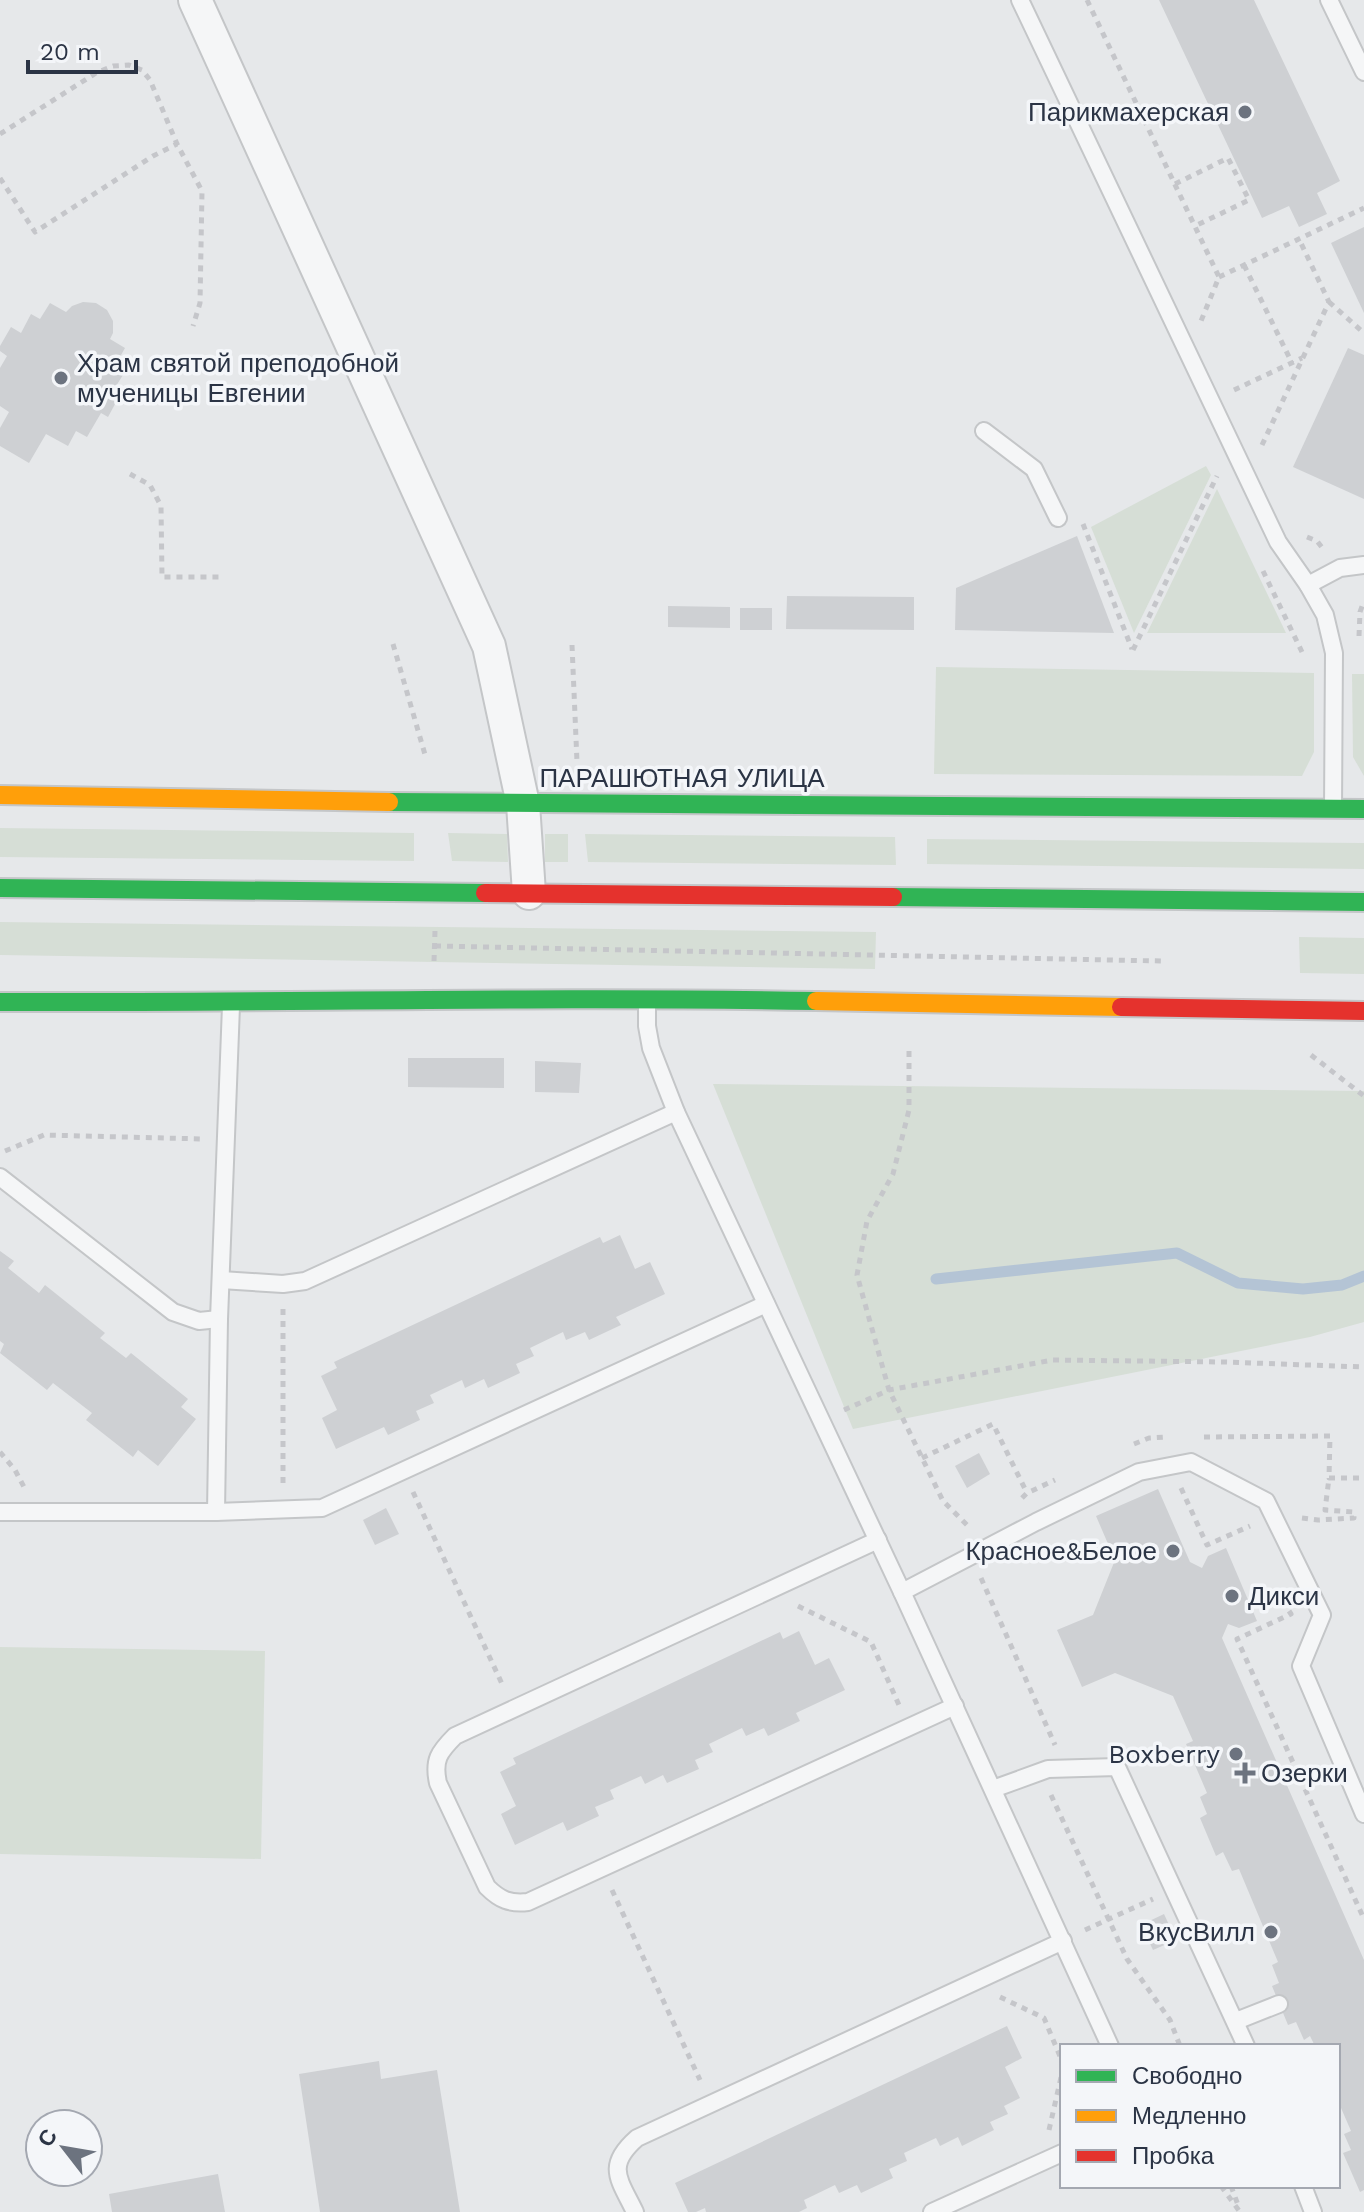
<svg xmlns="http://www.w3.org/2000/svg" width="1364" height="2212" font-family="'Work Sans',sans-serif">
<rect width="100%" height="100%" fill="#e6e8ea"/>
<g fill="#d6ded6">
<polygon points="1206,466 1211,475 1134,633 1091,527"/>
<polygon points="1217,489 1286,633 1147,633"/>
<polygon points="936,667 1314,673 1314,752 1302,776 934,774"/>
<polygon points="1352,674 1364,674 1364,776 1353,757"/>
<polygon points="0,828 414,833 414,861 0,857"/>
<polygon points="448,833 507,834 508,862 452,861"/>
<rect x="545" y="834" width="23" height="28"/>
<polygon points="585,834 895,837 896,865 588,862"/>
<polygon points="927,839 1364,843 1364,869 927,864"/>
<polygon points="0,922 876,932 875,969 0,955"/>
<polygon points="1299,937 1364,938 1364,974 1300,973"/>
<polygon points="713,1084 1364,1091 1364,1322 1310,1337 853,1429"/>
<polygon points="0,1647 265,1651 261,1859 0,1854"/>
</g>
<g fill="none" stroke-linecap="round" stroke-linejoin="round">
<polyline stroke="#b4c4d5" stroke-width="11" points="936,1279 1177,1253 1238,1283 1303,1289 1342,1285 1364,1276"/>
</g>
<g fill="#ced0d3">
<polygon points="1159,0 1254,0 1340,181 1317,193 1327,214 1299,227 1289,206 1262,218"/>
<polygon points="1364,227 1364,313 1331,243"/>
<polygon points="83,302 96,303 107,310 113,321 113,333 110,339 125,348 116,364 126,370 113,391 120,395 108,417 101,413 87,437 76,431 68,446 46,434 29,463 0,446 0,428 9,412 0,406 0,368 7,356 0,351 0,346 11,327 21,333 31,314 40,319 50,303 66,312 72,306"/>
<polygon points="1348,348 1364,355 1364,499 1293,467"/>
<polygon points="1077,536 1114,633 955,630 956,588"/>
<polygon points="787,596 914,597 914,630 786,629"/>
<polygon points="668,606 730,607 730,628 668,627"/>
<rect x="740" y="608" width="32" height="22"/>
<polygon points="408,1058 504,1058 504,1088 408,1087"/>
<polygon points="535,1061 581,1063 579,1093 535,1092"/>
<polygon points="620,1235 635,1269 650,1262 665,1294 616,1317 621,1325 589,1340 585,1332 566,1340 563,1332 530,1348 534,1356 516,1364 520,1373 488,1388 484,1379 465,1388 462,1380 430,1395 434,1403 416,1411 420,1420 388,1435 384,1427 336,1449 322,1418 337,1410 321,1376 337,1368 334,1362 600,1237 603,1243"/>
<polygon points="0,1251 14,1261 8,1268 39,1293 45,1285 105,1333 100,1338 126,1358 131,1353 188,1399 181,1407 196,1419 158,1466 138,1450 133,1457 86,1420 92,1413 53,1383 47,1390 0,1353 4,1344 0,1341"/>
<polygon points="979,1453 990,1474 967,1488 955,1466"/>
<polygon points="1158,1489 1190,1562 1202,1568 1208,1556 1226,1548 1257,1621 1239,1628 1228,1624 1222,1638 1364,1960 1364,2190 1360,2192 1343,2153 1351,2150 1344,2134 1351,2131 1338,2101 1338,2046 1315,2046 1310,2036 1304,2040 1296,2022 1288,2025 1272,1986 1279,1983 1272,1965 1278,1962 1239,1869 1232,1871 1223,1852 1216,1856 1200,1818 1207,1814 1200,1797 1207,1793 1186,1744 1193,1741 1173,1696 1115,1673 1082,1687 1057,1630 1093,1615 1115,1560 1096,1516"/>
<polygon points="386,1508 399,1534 375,1545 363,1520"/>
<polygon points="799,1631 815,1665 829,1658 845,1690 796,1713 800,1721 768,1736 764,1728 746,1736 742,1728 709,1744 713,1752 695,1760 699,1769 667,1783 663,1775 645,1784 641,1776 610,1790 614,1799 595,1807 599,1816 567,1831 563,1822 515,1845 501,1814 516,1806 500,1772 516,1764 513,1758 780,1632 783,1639"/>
<polygon points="1164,1914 1176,1940 1153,1950 1141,1925"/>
<polygon points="1007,2026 1022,2058 1005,2067 1020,2098 1004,2106 1008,2114 990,2122 994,2130 962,2146 958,2137 940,2146 936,2138 904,2153 907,2161 889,2169 893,2178 861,2193 857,2185 839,2193 835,2185 804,2200 807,2208 799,2212 706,2212 705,2208 696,2212 688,2212 675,2183"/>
<polygon points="379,2061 381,2079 437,2070 460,2212 320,2212 299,2074"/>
<polygon points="218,2174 225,2212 112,2212 109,2194"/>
</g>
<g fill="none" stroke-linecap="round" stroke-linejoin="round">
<defs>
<g id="lane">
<polyline points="1020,0 1278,542 1308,585 1325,615 1334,653 1333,809"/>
<polyline points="1329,0 1364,72"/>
<polyline points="984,431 1034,469 1058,518"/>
<polyline points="1308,585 1340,568 1364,565"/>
<polyline points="647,1000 647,1026 651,1048 676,1112 902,1592 1110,2046"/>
<polyline points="0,1177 173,1312 199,1321 219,1319"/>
<polyline points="221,1280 283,1284 305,1281 676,1112"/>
<polyline points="0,1512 216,1512 322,1508 766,1304"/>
<polyline points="216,1512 219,1319 231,1006"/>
<path d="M878,1540L455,1736C439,1752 433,1760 438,1783L487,1887C500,1900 510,1904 528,1902L955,1706"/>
<polyline points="902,1592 1036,1522 1139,1472 1191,1462 1266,1501 1322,1615 1301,1666 1364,1814"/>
<polyline points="993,1789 1048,1769 1117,1767 1246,2046"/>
<polyline points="1236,2021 1279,2004"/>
<polyline points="1303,2186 1313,2212"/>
<path d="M635,2212C619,2179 605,2166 637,2138L1063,1941"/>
<polyline points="932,2212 1062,2153"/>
</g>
<polyline id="street" points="195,0 489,646 523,804 529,893"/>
<g id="fast">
<polyline points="389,802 1364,809"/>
<polyline points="0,888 485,893"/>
<polyline points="893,897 1364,902"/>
<path d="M0,1002C272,1003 544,996 816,1001"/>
</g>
<g id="slow">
<polyline points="0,795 389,802"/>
<polyline points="816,1001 1121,1007"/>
</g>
<g id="jam">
<polyline points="485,893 893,897"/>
<polyline points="1121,1007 1364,1011"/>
</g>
</defs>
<use href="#lane" stroke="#c4c6c8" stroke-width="20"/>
<use href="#street" stroke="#c4c6c8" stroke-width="36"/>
<use href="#fast" stroke="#c4c6c8" stroke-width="22"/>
<use href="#slow" stroke="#c4c6c8" stroke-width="22"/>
<use href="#jam" stroke="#c4c6c8" stroke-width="22"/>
<g stroke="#c5c6ca" stroke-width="5" stroke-dasharray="6 6" stroke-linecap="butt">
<polyline points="1087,0 1219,277 1201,321"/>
<polyline points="0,134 96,73 113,66 129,65 142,70 150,80 177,144 202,191 200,303 193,326"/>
<polyline points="0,178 35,232 153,156 177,144"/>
<polyline points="1175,184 1228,158 1249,200 1195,226"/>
<polyline points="1244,265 1292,363"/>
<polyline points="1219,277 1364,208"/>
<polyline points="1329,302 1364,333"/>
<polyline points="1234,390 1302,358"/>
<polyline points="1262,445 1329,302 1299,239"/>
<polyline points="130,474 150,485 161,506 162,577 224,577"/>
<polyline points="1083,524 1132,649"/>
<polyline points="1307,537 1317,541 1324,550"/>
<polyline points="1263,571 1302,652"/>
<polyline points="1359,636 1360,612 1364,601"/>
<polyline points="393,644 426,758"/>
<polyline points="572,645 577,762"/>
<polyline points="1133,650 1217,476"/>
<polyline points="435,946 1161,961"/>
<polyline points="434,961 435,931"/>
<polyline points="909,1051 909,1110 893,1174 867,1221 857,1275 889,1390 943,1501 971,1529"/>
<polyline points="1311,1055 1364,1096"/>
<polyline points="5,1151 44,1135 203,1139"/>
<polyline points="283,1309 283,1487"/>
<polyline points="844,1410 889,1390 1053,1360 1225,1362 1364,1367"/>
<polyline points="1204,1437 1330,1436 1329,1478 1364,1478"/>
<polyline points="1134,1444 1149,1438 1166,1437"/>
<polyline points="0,1452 15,1470 24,1487"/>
<polyline points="922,1458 993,1424 1027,1493"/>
<polyline points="1181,1488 1207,1545 1250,1526"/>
<polyline points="413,1492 503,1686"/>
<polyline points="1022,1498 1027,1493 1055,1480"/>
<polyline points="1302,1518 1318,1520 1354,1518 1354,1512 1325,1510 1329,1478"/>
<polyline points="981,1578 1055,1745"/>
<polyline points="798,1606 871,1642 899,1705"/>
<polyline points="1289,1611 1291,1614 1237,1639 1364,1919"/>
<polyline points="1051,1795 1127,1959 1170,2020 1180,2046"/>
<polyline points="612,1890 700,2080"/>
<polyline points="1085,1930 1153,1899"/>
<polyline points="1000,1997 1044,2018 1062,2061"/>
<polyline points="1049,2130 1062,2073"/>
<polyline points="1221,2186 1240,2212"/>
<polyline points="1231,2186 1238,2205"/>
</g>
<use href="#lane" stroke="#f5f6f7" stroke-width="16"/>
<use href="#street" stroke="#f5f6f7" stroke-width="32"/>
<use href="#fast" stroke="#30b455" stroke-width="18"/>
<use href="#slow" stroke="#ff9f0a" stroke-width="18"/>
<use href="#jam" stroke="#e5322d" stroke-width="18"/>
</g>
<g fill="#6c737f" stroke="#f4f6f9" stroke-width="3">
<circle cx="1245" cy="112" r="8"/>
<circle cx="61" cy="378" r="8"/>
<circle cx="1173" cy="1551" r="8"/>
<circle cx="1232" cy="1596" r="8"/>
<circle cx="1236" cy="1754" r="8"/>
<path d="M1241 1761h8v8h8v8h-8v8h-8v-8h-8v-8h8z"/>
<circle cx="1271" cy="1932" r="8"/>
</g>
<g text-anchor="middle" stroke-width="7" stroke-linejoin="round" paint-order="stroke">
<g font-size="26" fill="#2b3445" stroke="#f4f6f9" text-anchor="end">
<text x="1229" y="121">Парикмахерская</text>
<text x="77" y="372" text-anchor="start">Храм святой преподобной<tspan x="77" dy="30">мученицы Евгении</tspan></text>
<text x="1157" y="1560">Красное&amp;Белое</text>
<text x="1248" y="1605" text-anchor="start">Дикси</text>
<text x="1220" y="1763">Boxberry</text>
<text x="1261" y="1782" text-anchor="start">Озерки</text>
<text x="1255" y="1941">ВкусВилл</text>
</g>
<g font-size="26" fill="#2b3445" stroke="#f4f6f9">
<text x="682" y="787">ПАРАШЮТНАЯ УЛИЦА</text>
</g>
</g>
<rect x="1060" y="2044" width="280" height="144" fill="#f4f6f9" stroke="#a4a8b1" stroke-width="2"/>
<rect x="1076" y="2070" width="40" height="12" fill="#30b455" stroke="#a4a8b1" stroke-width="2"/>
<text x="1132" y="2084" font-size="24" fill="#2b3445">Свободно</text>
<rect x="1076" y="2110" width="40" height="12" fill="#ff9f0a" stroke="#a4a8b1" stroke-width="2"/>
<text x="1132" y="2124" font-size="24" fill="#2b3445">Медленно</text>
<rect x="1076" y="2150" width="40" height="12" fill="#e5322d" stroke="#a4a8b1" stroke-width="2"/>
<text x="1132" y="2164" font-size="24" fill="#2b3445">Пробка</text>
<g transform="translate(64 2148) rotate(301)"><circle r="38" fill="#f4f6f9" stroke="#a4a8b1" stroke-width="2"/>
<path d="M0-6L14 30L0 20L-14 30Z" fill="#6c737f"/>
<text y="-12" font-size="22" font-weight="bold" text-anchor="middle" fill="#2b3445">С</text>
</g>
<path d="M28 60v12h108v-12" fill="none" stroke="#2b3445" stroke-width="4"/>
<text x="40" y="60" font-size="24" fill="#2b3445" stroke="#f4f6f9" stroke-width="6" paint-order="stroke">20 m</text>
</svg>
